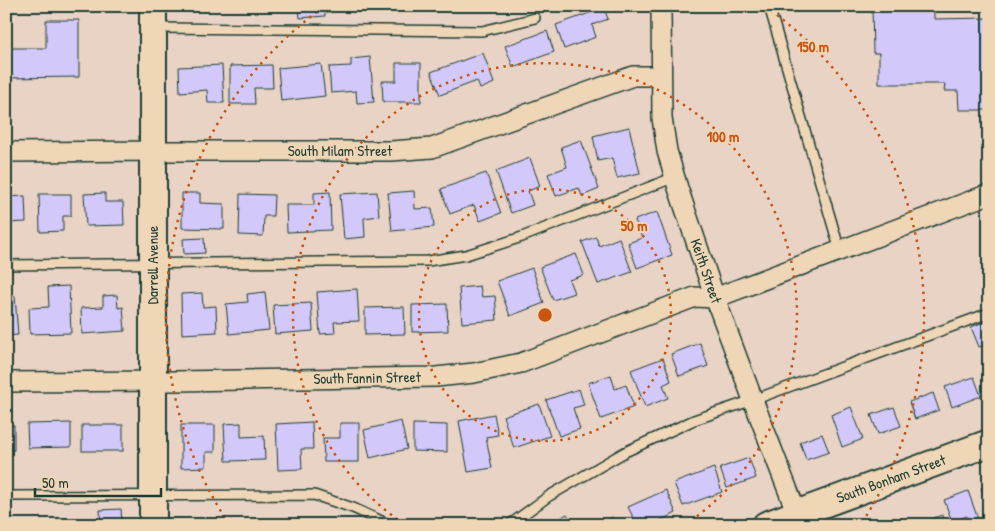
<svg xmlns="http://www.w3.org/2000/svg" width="995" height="531" font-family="'Patrick Hand',sans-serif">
<rect width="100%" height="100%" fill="#e8d3c4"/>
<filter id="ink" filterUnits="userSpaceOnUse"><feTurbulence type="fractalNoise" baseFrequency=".02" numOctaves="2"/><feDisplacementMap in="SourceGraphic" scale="10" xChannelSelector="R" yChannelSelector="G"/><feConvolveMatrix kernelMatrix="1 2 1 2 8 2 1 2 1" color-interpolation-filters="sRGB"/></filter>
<g filter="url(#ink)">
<g fill="#d2c8fa" stroke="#1f3d34">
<polygon points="299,6 325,6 325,16 300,18"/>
<polygon points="872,6 934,6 934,19 989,18 989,110 959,110 958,91 944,91 945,84 879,84 879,53 873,53"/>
<polygon points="604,8 608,19 592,25 596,37 564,49 556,25"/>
<polygon points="46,20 79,20 79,77 6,78 6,48 46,48"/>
<polygon points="547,31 554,52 513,67 505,46"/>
<polygon points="483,53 494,83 480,89 477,81 440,95 431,72"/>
<polygon points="370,57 374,102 357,103 356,91 331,93 329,67 351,66 351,59"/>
<polygon points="396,63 421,63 421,102 383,102 382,81 396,81"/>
<polygon points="321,64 325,96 281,101 278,68"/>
<polygon points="222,65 224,103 208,103 207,90 180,92 179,67"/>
<polygon points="272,65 273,88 254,88 255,104 230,104 230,66"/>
<polygon points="629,127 640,173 617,178 612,158 598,161 593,136"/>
<polygon points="581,140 599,189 582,196 579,188 556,196 548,174 567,167 561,147"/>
<polygon points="530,158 540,186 528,191 533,205 511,213 496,171"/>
<polygon points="486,173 501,213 480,221 474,205 450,214 441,189"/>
<polygon points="414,191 415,209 432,208 434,227 392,231 388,193"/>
<polygon points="330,192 331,230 287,232 286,205 314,205 314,193"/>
<polygon points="377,192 379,216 364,218 365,237 344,239 340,194"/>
<polygon points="105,193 105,202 123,202 124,225 86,226 84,194"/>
<polygon points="182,193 200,193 200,203 224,204 224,229 182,228"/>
<polygon points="39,194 71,194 71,216 63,216 63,231 40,232"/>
<polygon points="240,194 274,195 273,216 264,216 263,236 239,235"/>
<polygon points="25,196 26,222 6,223 6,197"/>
<polygon points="657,212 672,255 637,268 628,243 642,238 635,220"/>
<polygon points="596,237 599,246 619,238 632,272 598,284 582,242"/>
<polygon points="204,238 205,253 184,254 183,239"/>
<polygon points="576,254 584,275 569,280 574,293 553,300 540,267"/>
<polygon points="532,268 544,303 510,316 497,281"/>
<polygon points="69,286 71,333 30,334 29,308 49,307 48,287"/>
<polygon points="480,286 482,297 495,296 497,320 462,323 459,288"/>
<polygon points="357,289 359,321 334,322 335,333 320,334 317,292"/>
<polygon points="265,292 269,330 229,334 226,304 248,302 247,294"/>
<polygon points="202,293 203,307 216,306 217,332 182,334 181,294"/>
<polygon points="117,295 118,308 123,307 125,331 82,334 81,308 103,307 103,296"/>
<polygon points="6,296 15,296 18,335 6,336"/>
<polygon points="311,303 313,331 275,334 273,305"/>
<polygon points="447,304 448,331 412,332 412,305"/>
<polygon points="404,307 405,334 365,335 365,308"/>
<polygon points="989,320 989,344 979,347 971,327"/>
<polygon points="700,343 708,366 679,376 671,354"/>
<polygon points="663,358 671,381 663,385 668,398 645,407 631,370"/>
<polygon points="611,375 615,389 626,385 634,407 601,419 588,383"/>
<polygon points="974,377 981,396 952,407 945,387"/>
<polygon points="579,389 584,405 573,408 580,429 559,436 546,400"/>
<polygon points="933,393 939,410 915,419 909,402"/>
<polygon points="539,404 550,436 514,448 503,416"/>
<polygon points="851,407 863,439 842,447 831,415"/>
<polygon points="894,407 901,426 878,434 871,415"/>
<polygon points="494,414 498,435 486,437 492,468 468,472 459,421"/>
<polygon points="401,421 407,449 370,458 364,430"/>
<polygon points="312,422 313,449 301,449 302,469 278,470 276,424"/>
<polygon points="71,423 71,447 28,448 27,424"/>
<polygon points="241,423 241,437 264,436 265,460 226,461 224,424"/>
<polygon points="340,423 359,423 359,462 324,462 323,438 340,438"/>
<polygon points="413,424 447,425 447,452 413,451"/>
<rect x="6" y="425" width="8" height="25"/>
<rect x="82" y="425" width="41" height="26"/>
<polygon points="181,425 215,425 215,452 206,452 206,467 181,468"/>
<polygon points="822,434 829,452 806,460 800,442"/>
<polygon points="749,458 756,478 727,488 720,468"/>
<polygon points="714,468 722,492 683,506 674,483"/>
<polygon points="989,485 989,509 981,488"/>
<polygon points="666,490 676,513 650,525 637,525 628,507"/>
<polygon points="968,491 979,522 970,525 967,516 952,521 944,500"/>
<polygon points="121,509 122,525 101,525 100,510"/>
<polygon points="567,514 574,525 551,525 550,524"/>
<polygon points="942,515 945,525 914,525"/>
<polygon points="612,517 616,525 598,525"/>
<polygon points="895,518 897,525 876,525"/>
</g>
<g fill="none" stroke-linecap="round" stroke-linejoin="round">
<defs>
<g id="lane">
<polyline points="769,6 840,251"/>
<polyline points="156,28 482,31 535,18"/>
<polyline points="6,265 428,261 466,255 522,237 675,177"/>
<polyline points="6,496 314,495 353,508 390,525"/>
<polyline points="509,525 549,496 625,452 694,420 753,400 989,313"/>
</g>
<g id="street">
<polyline points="661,6 662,118 667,151 678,188 715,298 753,400 801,524"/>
<polyline points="6,152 170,151 391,151 432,148 633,76 661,76"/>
<polyline points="6,382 174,381 436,377 474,373 521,363 695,297 715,298 989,194"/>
</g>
<g id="secondary">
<polyline points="153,6 153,525"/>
<polyline points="766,525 989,443"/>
</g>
</defs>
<use href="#lane" stroke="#1f3d34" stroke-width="12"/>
<use href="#street" stroke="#1f3d34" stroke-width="22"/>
<use href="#secondary" stroke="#1f3d34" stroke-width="30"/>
<use href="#lane" stroke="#eed6b6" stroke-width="9"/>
<use href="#street" stroke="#eed6b6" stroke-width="19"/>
<use href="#secondary" stroke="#eed6b6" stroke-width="26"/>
</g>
</g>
<g fill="none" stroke="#ca5512" stroke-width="2.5" stroke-dasharray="2.5 5">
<circle cx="545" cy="315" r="126"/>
<path d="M404 524A252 252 0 1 1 686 524"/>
<path d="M229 524A379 379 0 0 1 325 6M765 6A379 379 0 0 1 861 524"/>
</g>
<g text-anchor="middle" stroke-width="4" stroke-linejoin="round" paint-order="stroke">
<g font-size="15" fill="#1f3d34" stroke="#eed6b6">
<text x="340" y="156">South Milam Street</text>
<text transform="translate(153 265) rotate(-90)" y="5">Darrell Avenue</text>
<text transform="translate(706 271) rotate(71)" y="5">Keith Street</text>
<text transform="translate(367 378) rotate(-1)" y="5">South Fannin Street</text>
<text transform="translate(891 479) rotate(-20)" y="5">South Bonham Street</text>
</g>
</g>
<circle cx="545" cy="315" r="8" fill="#ca5512" stroke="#eed6b6" stroke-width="2.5"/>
<g font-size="15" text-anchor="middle" font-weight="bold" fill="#ca5512" stroke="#eed6b6" stroke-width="4" stroke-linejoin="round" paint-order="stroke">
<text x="813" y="52">150 m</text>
<text x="723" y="142">100 m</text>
<text x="634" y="231">50 m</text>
</g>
<rect width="995" height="531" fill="none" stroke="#eed6b6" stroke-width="25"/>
<rect x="12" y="12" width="970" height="506" fill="none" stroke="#1f3d34" stroke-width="2" filter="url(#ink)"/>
<path d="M35 488v8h126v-8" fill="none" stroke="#1f3d34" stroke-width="2.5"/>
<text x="42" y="488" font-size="15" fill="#1f3d34" stroke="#eed6b6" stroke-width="4" paint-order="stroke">50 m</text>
</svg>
